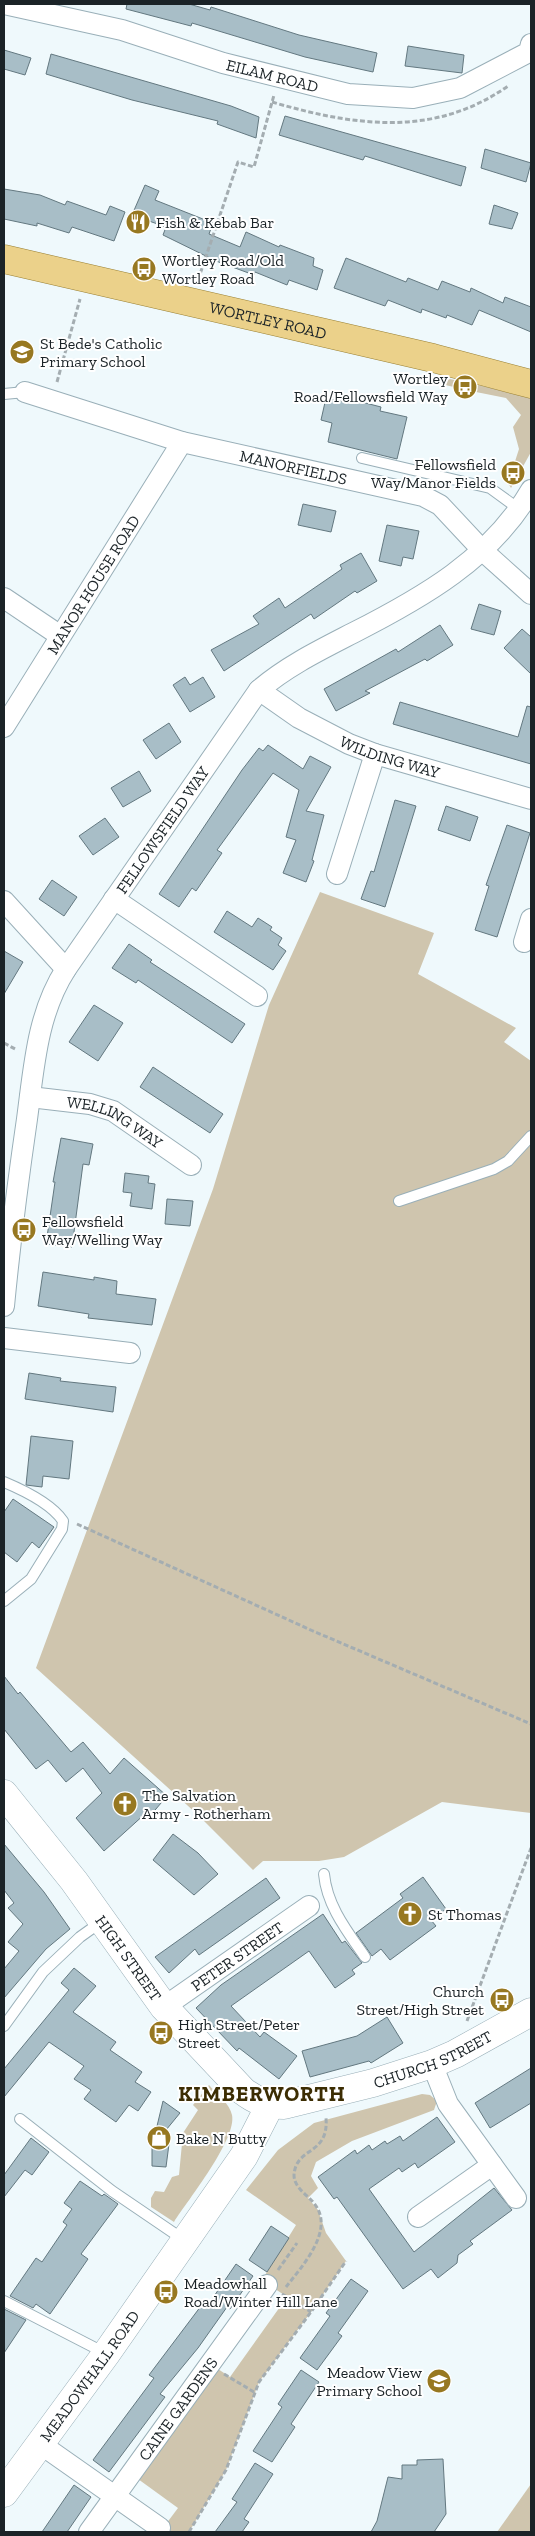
<svg xmlns="http://www.w3.org/2000/svg" width="535" height="2536" font-family="'Zilla Slab',serif">
<rect width="100%" height="100%" fill="#eff9fc"/>
<g fill="#cfc5ae">
<polygon points="435,376 474,384 472,391 436,383"/>
<polygon points="478,385 531,398 531,452 511,488 508,483 519,449 513,427 521,415 506,398 476,392"/>
<polygon points="320,892 434,933 418,974 516,1028 504,1042 531,1061 531,1813 442,1802 344,1857 319,1861 263,1861 253,1870 198,1815 36,1668 213,1189 269,1005"/>
<path d="M209,2085C216,2093 230,2104 232,2115C237,2139 188,2200 174,2222L151,2207V2198L155,2191L164,2192L172,2177L179,2175L183,2133L198,2110L193,2105Z"/>
<polygon points="422,2094 430,2095 437,2101 434,2110 352,2141 316,2162 311,2176 318,2188 308,2198 318,2210 326,2233 346,2261 311,2312 259,2382 226,2470 189,2532 160,2532 178,2508 138,2479 218,2369 230,2377 287,2297 262,2280 296,2225 246,2190 278,2150 314,2123"/>
<polygon points="531,2484 531,2532 497,2532"/>
</g>
<g fill="#a8bec7" stroke="#637880">
<polygon points="127,4 189,4 210,10 211,7 299,35 377,53 373,72 305,57 192,23 191,26 126,9"/>
<polygon points="408,46 464,55 462,73 405,66"/>
<polygon points="4,50 31,58 25,75 4,69"/>
<polygon points="51,54 231,106 259,117 256,138 217,124 218,121 132,100 46,74"/>
<polygon points="285,116 466,167 461,186 365,156 363,160 279,135"/>
<polygon points="485,149 531,163 526,182 481,168"/>
<polygon points="145,185 159,191 155,200 213,223 209,234 240,247 246,232 279,247 280,245 314,258 313,266 323,270 317,290 289,280 287,285 255,272 254,275 216,261 163,235 166,227 132,215"/>
<polygon points="4,189 40,195 65,205 67,201 106,215 110,206 125,212 114,241 72,227 69,233 37,223 37,226 4,219"/>
<polygon points="494,205 518,213 512,229 489,224"/>
<polygon points="346,258 406,282 408,278 438,290 442,281 470,292 471,288 503,303 505,297 531,307 531,332 479,310 472,325 447,315 446,318 422,309 421,313 388,300 385,306 334,288"/>
<polygon points="326,398 345,402 346,398 381,407 380,411 407,417 397,459 328,442 332,423 321,420"/>
<polygon points="303,504 336,511 331,532 298,525"/>
<polygon points="387,525 419,531 413,559 403,557 401,566 379,561"/>
<polygon points="361,553 377,581 357,593 355,591 314,619 311,614 224,671 211,650 259,624 253,616 279,598 285,608 342,569 340,565"/>
<polygon points="479,604 501,611 494,635 471,629"/>
<polygon points="440,625 453,645 427,661 425,659 365,691 370,693 336,711 324,689 396,649 398,652"/>
<polygon points="522,629 531,637 531,674 504,648"/>
<polygon points="185,677 190,685 203,677 215,697 190,712 173,685"/>
<polygon points="400,702 518,737 527,706 531,707 531,764 393,724"/>
<polygon points="169,723 181,742 156,759 143,740"/>
<polygon points="268,745 303,769 310,756 331,767 306,811 324,815 312,860 314,861 306,882 283,873 296,840 286,837 299,790 273,773 217,850 222,853 196,891 192,888 179,907 159,894 242,770 259,748 263,751"/>
<polygon points="139,771 151,791 123,807 111,788"/>
<polygon points="395,800 416,806 385,907 361,899 371,871 374,872"/>
<polygon points="446,806 478,817 470,841 438,830"/>
<polygon points="105,818 119,837 93,855 79,836"/>
<polygon points="507,825 530,833 497,937 475,930 489,886 486,885"/>
<polygon points="52,880 77,897 64,916 39,899"/>
<polygon points="227,911 252,927 258,918 272,927 270,930 282,938 278,945 286,951 273,970 214,932"/>
<polygon points="129,944 152,960 150,962 245,1024 232,1043 138,980 136,983 112,968"/>
<polygon points="4,951 23,962 4,994"/>
<polygon points="94,1005 123,1023 98,1061 69,1042"/>
<polygon points="153,1067 223,1114 210,1133 140,1087"/>
<polygon points="61,1138 93,1144 89,1165 83,1164 72,1247 46,1244 55,1182 53,1182"/>
<polygon points="125,1173 149,1176 148,1183 155,1184 152,1209 130,1206 132,1193 123,1192"/>
<polygon points="167,1199 193,1201 190,1226 165,1224"/>
<polygon points="43,1272 94,1280 94,1277 117,1281 116,1294 156,1299 152,1325 88,1318 89,1314 38,1306"/>
<polygon points="29,1373 61,1378 60,1381 116,1387 113,1412 25,1399"/>
<polygon points="31,1436 73,1441 69,1479 43,1476 42,1487 26,1485"/>
<polygon points="13,1499 54,1527 39,1548 32,1542 17,1562 4,1552 4,1512"/>
<polygon points="4,1676 18,1694 20,1692 71,1752 83,1742 110,1774 124,1758 167,1796 150,1816 146,1813 104,1851 76,1818 102,1793 83,1768 66,1782 48,1760 36,1769 4,1729"/>
<polygon points="173,1834 198,1853 218,1874 194,1895 153,1860"/>
<polygon points="4,1844 44,1892 70,1929 46,1949 4,1998 4,1969 19,1951 8,1942 23,1924 8,1908 14,1903 4,1890"/>
<polygon points="423,1877 446,1909 431,1920 436,1926 390,1960 381,1949 372,1956 356,1933 403,1898 400,1894"/>
<polygon points="266,1878 280,1898 199,1955 195,1949 169,1973 155,1957"/>
<polygon points="323,1914 342,1943 345,1941 362,1963 352,1970 355,1974 335,1988 309,1951 231,2006 260,2037 264,2032 297,2056 279,2079 239,2048 237,2051 196,2008 221,1985"/>
<polygon points="74,1968 96,1986 73,2012 116,2042 110,2050 142,2072 135,2082 151,2092 138,2111 129,2105 116,2122 84,2099 91,2090 74,2079 84,2066 49,2042 4,2097 4,2069 69,1990 61,1983"/>
<polygon points="387,2017 403,2043 371,2063 369,2061 310,2077 302,2051 357,2036"/>
<polygon points="531,2068 531,2103 490,2128 475,2103"/>
<polygon points="163,2101 180,2113 157,2141 169,2144 166,2167 152,2166 152,2147"/>
<polygon points="437,2117 455,2142 418,2168 415,2163 402,2172 399,2168 369,2189 414,2252 494,2188 512,2210 470,2241 473,2244 458,2255 457,2263 438,2278 431,2269 403,2289 337,2197 334,2199 318,2177 355,2150 357,2154 369,2145 372,2150 385,2141 387,2144 400,2136 403,2141"/>
<polygon points="31,2138 49,2152 32,2175 25,2170 4,2197 4,2175"/>
<polygon points="80,2181 102,2196 104,2194 118,2204 81,2254 88,2259 50,2314 36,2304 33,2308 10,2296 36,2258 42,2262 67,2225 63,2222 72,2209 64,2203"/>
<polygon points="271,2226 289,2238 267,2272 249,2260"/>
<polygon points="236,2264 253,2276 230,2309 227,2307 198,2348 160,2394 165,2397 109,2472 93,2460 154,2378 149,2375 204,2302 208,2305"/>
<polygon points="351,2279 368,2291 338,2333 342,2336 317,2370 300,2358 330,2316 326,2313"/>
<polygon points="4,2309 26,2320 4,2353"/>
<polygon points="301,2370 319,2382 291,2424 295,2427 272,2462 253,2451 282,2407 278,2404"/>
<polygon points="443,2459 446,2514 434,2532 371,2532 377,2521 388,2477 402,2479 402,2465 417,2465 417,2460"/>
<polygon points="255,2463 273,2474 244,2519 249,2522 242,2532 215,2532 237,2502 232,2499"/>
<polygon points="74,2485 91,2497 67,2532 42,2532"/>
</g>
<g fill="none" stroke-linecap="round" stroke-linejoin="round">
<defs>
<g id="lane">
<polyline points="4,394 25,392"/>
<polyline points="362,458 490,488 519,509"/>
<polyline points="399,1201 494,1169 508,1161 531,1136"/>
<path d="M4,1482C23,1490 51,1503 63,1521L62,1529L31,1579L4,1601"/>
<path d="M324,1874C327,1906 347,1931 365,1957"/>
<polyline points="4,2026 43,1972 80,1937 101,1922"/>
<polyline points="20,2119 112,2191 184,2240"/>
<polyline points="4,2301 105,2353"/>
</g>
<g id="street">
<path id="s1" d="M4,4L122,30L223,63L348,94L413,98L460,88L529,52L531,44"/>
<path id="s2" d="M25,392L182,442L423,496L440,505L483,551L531,594"/>
<polyline points="4,598 59,635"/>
<path id="s3" d="M259,690L299,718L349,744L375,754L531,799"/>
<path id="s4" d="M4,727L182,442"/>
<polyline points="337,874 375,754"/>
<polyline points="114,899 257,996"/>
<polyline points="4,901 66,969"/>
<polyline points="524,942 531,919"/>
<path id="s5" d="M30,1097L90,1104L113,1111L191,1165"/>
<path id="s6" d="M4,1306C10,1243 18,1181 27,1119C34,1067 37,1014 66,969L259,690C287,666 320,650 353,633C422,598 491,559 531,490"/>
<polyline points="4,1338 130,1353"/>
<path id="s7" d="M164,2007L309,1906"/>
<polyline points="432,2064 448,2104 516,2198"/>
<polyline points="418,2217 492,2165"/>
<polyline points="39,2443 160,2528"/>
<path id="s8" d="M89,2532L267,2285"/>
</g>
<g id="secondary">
<path id="s9" d="M4,1794L74,1881L164,2007L243,2091C256,2101 267,2105 284,2105L373,2083L432,2064L455,2054L531,2012"/>
<path id="s10" d="M4,2493L106,2354L244,2156L270,2105"/>
</g>
<g id="primary">
<path id="s11" d="M4,259L433,358L531,384"/>
</g>
</defs>
<use href="#lane" stroke="#99afb8" stroke-width="12"/>
<use href="#street" stroke="#99afb8" stroke-width="22"/>
<use href="#secondary" stroke="#99afb8" stroke-width="29"/>
<use href="#primary" stroke="#998035" stroke-width="29"/>
<g stroke="#a4adb1" stroke-width="3" stroke-dasharray="5 2.5" stroke-linecap="butt">
<path d="M272,102C354,126 434,138 508,86"/>
<polyline points="198,280 238,162 254,167 274,95"/>
<polyline points="57,382 80,299"/>
<polyline points="4,1043 17,1050"/>
<polyline points="77,1524 313,1631 531,1724"/>
<polyline points="467,2021 531,1848"/>
<polyline points="278,2270 297,2243"/>
<path d="M286,2287C302,2266 337,2229 313,2202C306,2194 294,2187 294,2175C296,2146 329,2156 326,2118"/>
<polyline points="282,2294 311,2312"/>
<polyline points="224,2374 254,2392"/>
<polyline points="189,2532 226,2470 259,2382 311,2312 346,2261"/>
</g>
<use href="#lane" stroke="#fff" stroke-width="10"/>
<use href="#street" stroke="#fff" stroke-width="20"/>
<use href="#secondary" stroke="#fff" stroke-width="28"/>
<use href="#primary" stroke="#ebd18a" stroke-width="28"/>
</g>
<defs>
<symbol id="restaurant-disc" viewBox="-11 -11 22 22"><circle r="9.5" fill="#977821" stroke="#fff"/><path d="M-5-6h1v4h1v-4h1v4h1v-4h1v5L-1.5 .5V6h-2V.5L-5-1ZM5-6V6H3V1.5H1.5Q1.5-4 5-6Z" fill="#fff"/></symbol>
<symbol id="bus-disc" viewBox="-11 -11 22 22"><circle r="9.5" fill="#977821" stroke="#fff"/><path d="M-5-6H5V4H4V6H2V4H-2V6H-4V4H-5ZM-3.5-4V0h7V-4ZM-3.5 1.2v1.5H-2V1.2ZM2 1.2v1.5H3.5V1.2Z" fill="#fff"/></symbol>
<symbol id="school-disc" viewBox="-11 -11 22 22"><circle r="9.5" fill="#977821" stroke="#fff"/><path d="M0-5L7-2L0 1L-7-2ZM-4 1L0 2.5L4 1V4Q0 6-4 4Z" fill="#fff"/></symbol>
<symbol id="church-disc" viewBox="-11 -11 22 22"><circle r="9.5" fill="#977821" stroke="#fff"/><path d="M-1.2-6h2.4v3.5h3.3v2.4h-3.3V6h-2.4V-.1h-3.3v-2.4h3.3Z" fill="#fff"/></symbol>
<symbol id="shop-disc" viewBox="-11 -11 22 22"><circle r="9.5" fill="#977821" stroke="#fff"/><path d="M-5-2.5h2.3a2.7 3.5 0 0 1 5.4 0H5L5.5 6h-11ZM-1.5-2.5h3a1.5 2.3 0 0 0-3 0Z" fill="#fff"/></symbol>
</defs>
<g fill-rule="evenodd">
<use href="#restaurant-disc" x="124" y="208" width="28" height="28"/>
<use href="#bus-disc" x="130" y="255" width="28" height="28"/>
<use href="#school-disc" x="8" y="338" width="28" height="28"/>
<use href="#bus-disc" x="451" y="373" width="28" height="28"/>
<use href="#bus-disc" x="499" y="459" width="28" height="28"/>
<use href="#bus-disc" x="10" y="1216" width="28" height="28"/>
<use href="#church-disc" x="111" y="1790" width="28" height="28"/>
<use href="#church-disc" x="396" y="1900" width="28" height="28"/>
<use href="#bus-disc" x="488" y="1986" width="28" height="28"/>
<use href="#bus-disc" x="147" y="2019" width="28" height="28"/>
<use href="#shop-disc" x="145" y="2124" width="28" height="28"/>
<use href="#bus-disc" x="152" y="2278" width="28" height="28"/>
<use href="#school-disc" x="425" y="2367" width="28" height="28"/>
</g>
<g text-anchor="middle" stroke-width="4" stroke-linejoin="round" paint-order="stroke">
<g font-size="16" fill="#1b2327" stroke="#fff">
<text dy="6" stroke="none"><textPath href="#s1" startOffset="278">EILAM ROAD</textPath></text>
<text dy="6" stroke="none"><textPath href="#s11" startOffset="271">WORTLEY ROAD</textPath></text>
<text dy="6" stroke="none"><textPath href="#s2" startOffset="279">MANORFIELDS</textPath></text>
<text dy="6" stroke="none"><textPath href="#s4" startOffset="168">MANOR HOUSE ROAD</textPath></text>
<text dy="6" stroke="none"><textPath href="#s3" startOffset="148">WILDING WAY</textPath></text>
<text dy="6" stroke="none"><textPath href="#s6" startOffset="514">FELLOWSFIELD WAY</textPath></text>
<text dy="6" stroke="none"><textPath href="#s5" startOffset="90">WELLING WAY</textPath></text>
<text dy="6" stroke="none"><textPath href="#s7" startOffset="89">PETER STREET</textPath></text>
<text dy="6" stroke="none"><textPath href="#s9" startOffset="206">HIGH STREET</textPath></text>
<text dy="6" stroke="none"><textPath href="#s9" startOffset="582">CHURCH STREET</textPath></text>
<text dy="6" stroke="none"><textPath href="#s10" startOffset="145">MEADOWHALL ROAD</textPath></text>
<text dy="6" stroke="none"><textPath href="#s8" startOffset="152">CAINE GARDENS</textPath></text>
</g>
<g font-size="16" fill="#1b2327" stroke="#fff" text-anchor="start">
<text x="156" y="228">Fish &amp; Kebab Bar</text>
<text x="162" y="266">Wortley Road/Old<tspan x="162" dy="18">Wortley Road</tspan></text>
<text x="40" y="349">St Bede's Catholic<tspan x="40" dy="18">Primary School</tspan></text>
<text x="448" y="384" text-anchor="end">Wortley<tspan x="448" dy="18">Road/Fellowsfield Way</tspan></text>
<text x="496" y="470" text-anchor="end">Fellowsfield<tspan x="496" dy="18">Way/Manor Fields</tspan></text>
<text x="42" y="1227">Fellowsfield<tspan x="42" dy="18">Way/Welling Way</tspan></text>
<text x="142" y="1801">The Salvation<tspan x="142" dy="18">Army - Rotherham</tspan></text>
<text x="428" y="1920">St Thomas</text>
<text x="484" y="1997" text-anchor="end">Church<tspan x="484" dy="18">Street/High Street</tspan></text>
<text x="178" y="2030">High Street/Peter<tspan x="178" dy="18">Street</tspan></text>
<text x="176" y="2144">Bake N Butty</text>
<text x="184" y="2289">Meadowhall<tspan x="184" dy="18">Road/Winter Hill Lane</tspan></text>
<text x="422" y="2378" text-anchor="end">Meadow View<tspan x="422" dy="18">Primary School</tspan></text>
</g>
<g font-size="21" font-weight="bold" letter-spacing="1" fill="#3c2d03" stroke="#fff">
<text x="262" y="2101">KIMBERWORTH</text>
</g>
</g>
<rect width="535" height="2536" fill="none" stroke="#1b2327" stroke-width="10"/>
</svg>
